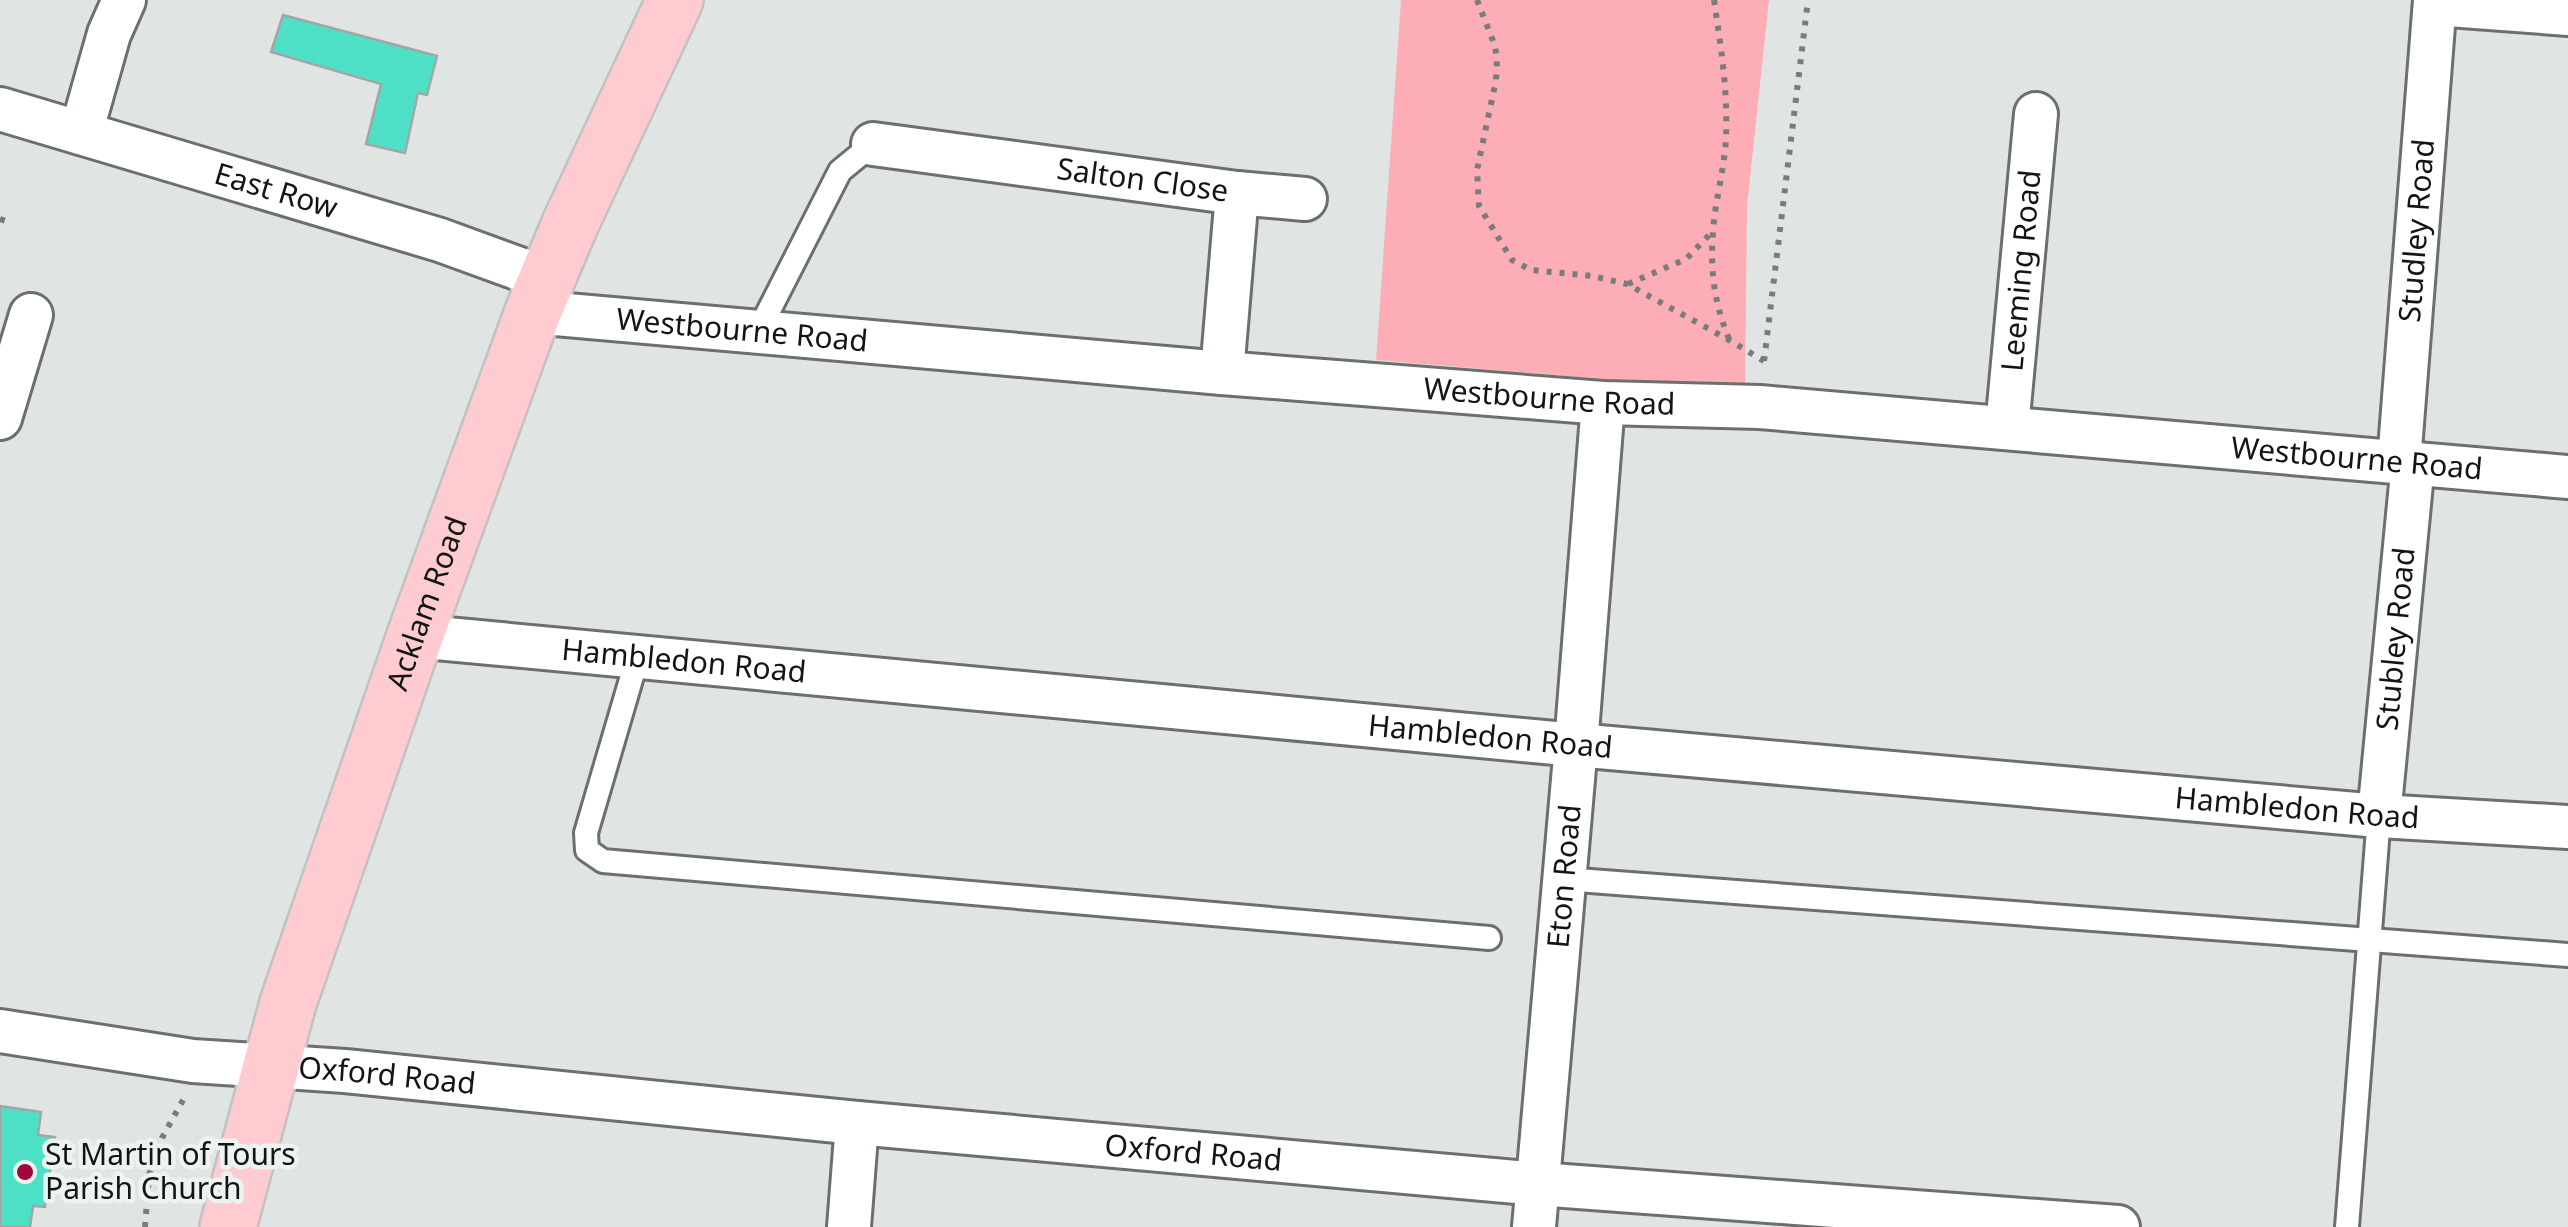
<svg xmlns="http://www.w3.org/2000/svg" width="2568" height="1227" font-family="'Noto Sans',sans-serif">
<rect width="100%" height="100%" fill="#e0e5e4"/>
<polygon fill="#fdadb5" points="1401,0 1769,0 1747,206 1745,391 1376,360"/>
<g fill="#4ee0c7" stroke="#a2a7a6" stroke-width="2.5">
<polygon points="283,15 437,56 427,95 418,93 405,153 366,144 381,84 271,52"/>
<polygon points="0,1106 41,1112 38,1135 55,1137 45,1207 33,1206 30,1227 0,1227"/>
</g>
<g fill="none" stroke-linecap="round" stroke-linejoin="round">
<defs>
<g id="service">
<polyline points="758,332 840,171 873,144"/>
<polyline points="637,659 586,833 587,850 603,861 1489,938"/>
<polyline points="1564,879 2568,955"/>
<polyline points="2347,1227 2379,816"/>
</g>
<g id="minor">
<polyline points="2435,4 2568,14"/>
<path id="s1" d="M0,109L440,240L547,279"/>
<polyline points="81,133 109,34 124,0"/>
<path id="s2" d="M873,144L1237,193L1222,373"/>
<polyline points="1237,193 1305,199"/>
<path id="s3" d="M533,312L1222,373L1603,403L1760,407L2568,477"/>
<polyline points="0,418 31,315"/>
<path id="s4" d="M2007,428L2036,114"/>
<path id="s5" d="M2399,462L2435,0"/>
<path id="s6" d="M415,636L1576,745L2379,816L2568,827"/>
<path id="s7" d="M2379,816L2413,463"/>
<path id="s8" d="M0,1031L193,1061L345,1071L857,1123L1538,1184L2118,1227"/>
<polyline points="849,1227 857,1123"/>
<path id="s9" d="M1534,1227L1576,745L1603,403"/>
</g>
<g id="primary">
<path id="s10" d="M228,1227L288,1003L415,636L533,312L571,222L675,0"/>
</g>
</defs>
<use href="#service" stroke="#6b6f6e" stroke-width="28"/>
<use href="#minor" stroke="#6b6f6e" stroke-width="48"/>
<use href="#primary" stroke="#c2c2c2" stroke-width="60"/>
<g stroke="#797c7b" stroke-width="6" stroke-dasharray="5 8" stroke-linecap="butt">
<polyline points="1477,0 1495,46 1497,60 1496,80 1477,170 1479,206 1512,260 1531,270 1592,276 1627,284 1729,340 1764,361"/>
<path d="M1714,0C1721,47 1728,92 1726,139C1724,171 1715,201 1713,232C1710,271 1714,302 1729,339"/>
<polyline points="0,219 6,221"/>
<polyline points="1628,284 1686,259 1713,231"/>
<polyline points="1764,361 1808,0"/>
<polyline points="145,1227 149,1175 162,1138 183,1100"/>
</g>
<use href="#service" stroke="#fff" stroke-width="22"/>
<use href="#minor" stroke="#fff" stroke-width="42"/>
<use href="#primary" stroke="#fdcbd0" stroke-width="55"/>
</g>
<circle fill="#a3063a" stroke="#edf3f1" stroke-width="4" cx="25" cy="1172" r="10"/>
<g text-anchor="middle" stroke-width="9" stroke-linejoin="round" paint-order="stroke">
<g font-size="30" fill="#131414" stroke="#edf3f1">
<text dy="10" stroke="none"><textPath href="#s2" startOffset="272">Salton Close</textPath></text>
<text dy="10" stroke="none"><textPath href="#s1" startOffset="288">East Row</textPath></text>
<text dy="10" stroke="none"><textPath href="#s5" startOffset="232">Studley Road</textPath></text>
<text dy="10" stroke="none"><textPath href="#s4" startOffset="158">Leeming Road</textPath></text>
<text dy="10" stroke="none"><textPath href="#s3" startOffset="210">Westbourne Road</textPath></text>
<text dy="10" stroke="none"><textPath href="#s3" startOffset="1020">Westbourne Road</textPath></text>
<text dy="10" stroke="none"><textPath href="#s3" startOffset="1830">Westbourne Road</textPath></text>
<text dy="10" stroke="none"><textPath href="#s10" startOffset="655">Acklam Road</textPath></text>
<text dy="10" stroke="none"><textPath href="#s7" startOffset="178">Stubley Road</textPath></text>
<text dy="10" stroke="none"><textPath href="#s6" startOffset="270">Hambledon Road</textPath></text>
<text dy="10" stroke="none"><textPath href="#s6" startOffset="1080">Hambledon Road</textPath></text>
<text dy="10" stroke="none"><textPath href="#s6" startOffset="1890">Hambledon Road</textPath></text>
<text dy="10" stroke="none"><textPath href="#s9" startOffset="352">Eton Road</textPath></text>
<text dy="10" stroke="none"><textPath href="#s8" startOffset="390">Oxford Road</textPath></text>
<text dy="10" stroke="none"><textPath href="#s8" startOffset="1200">Oxford Road</textPath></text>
</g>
<g font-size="30" fill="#131414" stroke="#edf3f1" text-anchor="start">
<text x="45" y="1165">St Martin of Tours<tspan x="45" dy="34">Parish Church</tspan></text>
</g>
</g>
</svg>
